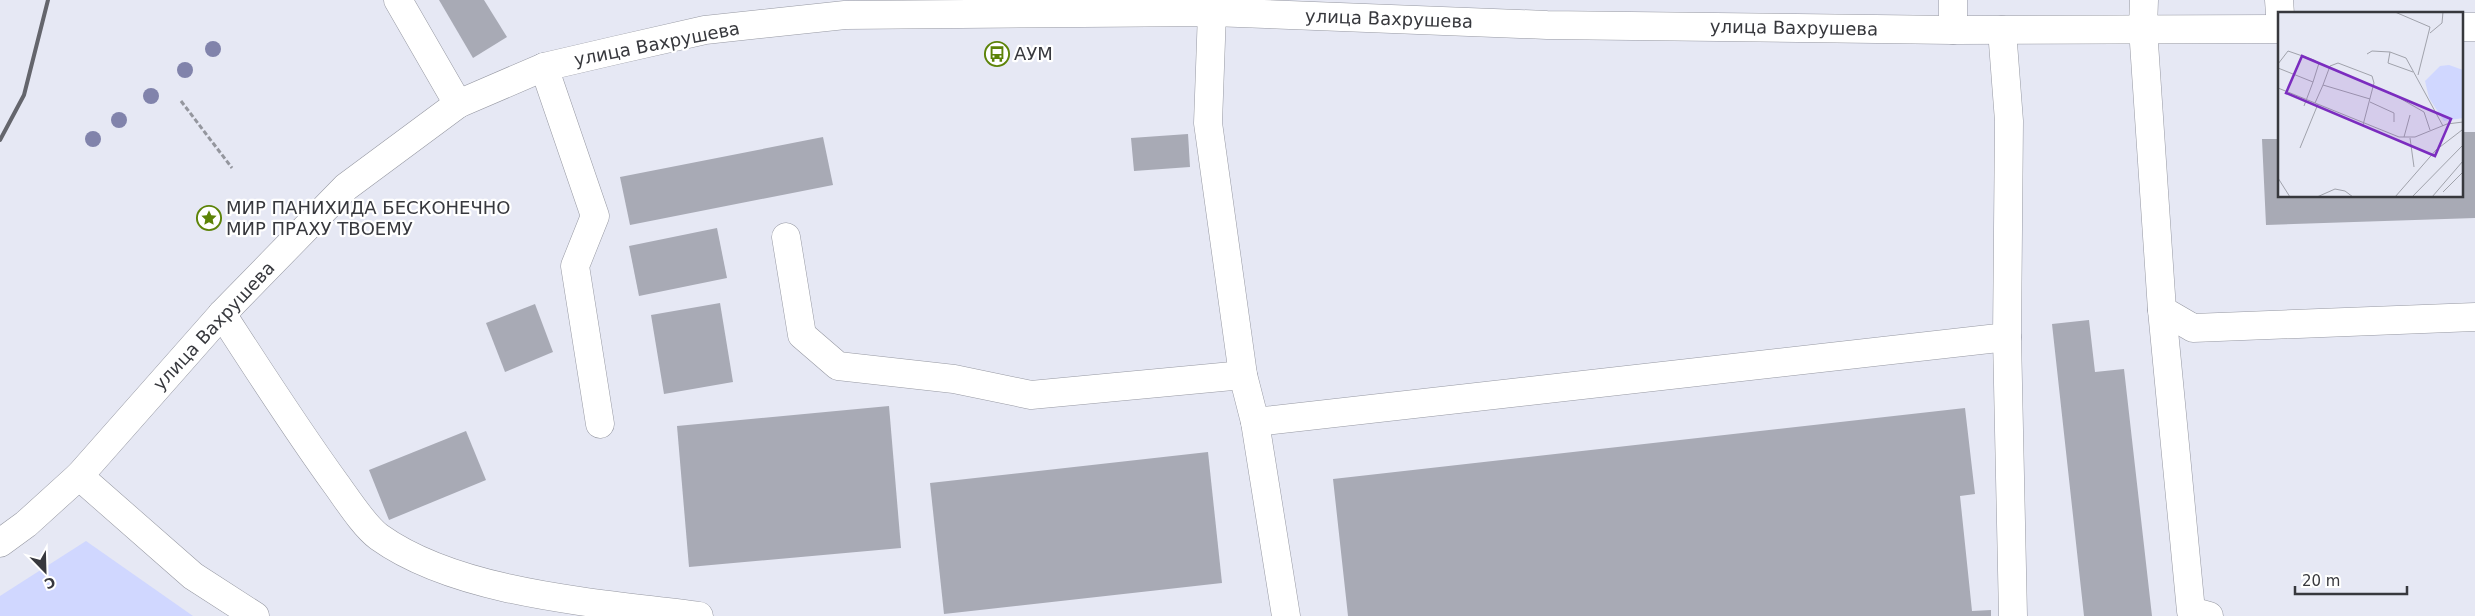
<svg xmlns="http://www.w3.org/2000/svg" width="2475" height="616" font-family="'DejaVu Sans',sans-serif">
<rect width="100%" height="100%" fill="#e6e8f4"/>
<polygon fill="#d0d7ff" points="86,541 193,616 0,616 0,596"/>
<g fill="#a8aab5">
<polygon points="439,0 484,0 507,37 473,58"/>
<polygon points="2461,132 2475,132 2475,218 2266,225 2262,139 2279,139 2279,196 2461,196"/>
<polygon points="1188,134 1190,167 1134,171 1131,138"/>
<polygon points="823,137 833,185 630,225 620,177"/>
<polygon points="717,228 727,278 639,296 629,246"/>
<polygon points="720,303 733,382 664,394 651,315"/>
<polygon points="535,304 553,352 505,372 486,323"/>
<polygon points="2089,320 2095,372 2124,369 2152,616 2084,616 2052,324"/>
<polygon points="889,406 901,548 689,567 677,426"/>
<polygon points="1965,408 1975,494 1960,496 1972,611 1991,610 1991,616 1348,616 1333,479"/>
<polygon points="466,431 486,480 389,520 369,470"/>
<polygon points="1208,452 1222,583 944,614 930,483"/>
</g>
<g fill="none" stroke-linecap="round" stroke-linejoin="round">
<defs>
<g id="minor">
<polyline points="398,0 458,104"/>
<polyline points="2144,0 2143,28 2162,310 2193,328 2475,317"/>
<polyline points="2279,0 2280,14"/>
<polyline points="1212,12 1208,123 1243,375 1255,422 1286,616"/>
<polyline points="1953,30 1953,0"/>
<polyline points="544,67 595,216 575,266 600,424"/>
<polyline points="786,237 802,335 838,366 954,379 1031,395 1243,375"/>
<polyline points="2162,310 2191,611 2209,616"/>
<path d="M222,314C259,371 296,429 336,484C347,499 364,526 379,537C460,595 602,603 699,616"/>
<polyline points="2007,337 2013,616"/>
<polyline points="1255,422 2007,337 2009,121 2002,30"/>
<polyline points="79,476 193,576 255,616"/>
</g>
<g id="major">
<polyline points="2461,27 2475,27"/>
<polyline points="0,543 26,524 79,476 222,314 346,187 458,104 544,67 617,50 705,30 845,15 1212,12 1547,25 1953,30 2279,29"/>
</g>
</defs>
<use href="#minor" stroke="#9698a2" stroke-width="29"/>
<use href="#major" stroke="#9698a2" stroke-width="29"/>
<polyline stroke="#94969e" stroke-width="3" stroke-dasharray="5 2.5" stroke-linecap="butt" points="181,101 232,168"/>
<use href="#minor" stroke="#fff" stroke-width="28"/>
<use href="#major" stroke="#fff" stroke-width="28"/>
<polyline stroke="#64656c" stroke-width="4" points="0,140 24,95 48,0"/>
</g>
<g fill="#8183ab">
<circle cx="213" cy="49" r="8"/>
<circle cx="185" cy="70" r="8"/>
<circle cx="151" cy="96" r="8"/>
<circle cx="119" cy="120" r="8"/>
<circle cx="93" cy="139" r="8"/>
</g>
<defs>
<symbol id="bus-ring" viewBox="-11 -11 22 22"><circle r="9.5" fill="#fff" stroke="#5c8307" stroke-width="1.5"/><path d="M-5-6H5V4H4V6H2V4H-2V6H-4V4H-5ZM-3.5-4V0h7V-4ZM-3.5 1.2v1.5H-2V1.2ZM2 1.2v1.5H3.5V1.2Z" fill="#5c8307"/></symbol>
<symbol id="sight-ring" viewBox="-11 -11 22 22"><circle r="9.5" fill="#fff" stroke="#5c8307" stroke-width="1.5"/><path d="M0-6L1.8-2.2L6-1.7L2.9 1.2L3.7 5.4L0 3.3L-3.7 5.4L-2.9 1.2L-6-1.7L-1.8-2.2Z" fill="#5c8307"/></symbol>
</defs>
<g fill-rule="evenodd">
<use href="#bus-ring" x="983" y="40" width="28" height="28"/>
<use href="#sight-ring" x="195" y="204" width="28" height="28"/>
</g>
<g text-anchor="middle" stroke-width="4.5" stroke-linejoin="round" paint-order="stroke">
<g font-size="18" fill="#37383d" stroke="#fff">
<text transform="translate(1389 19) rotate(2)" y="6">улица Вахрушева</text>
<text transform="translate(1794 28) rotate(1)" y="6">улица Вахрушева</text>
<text transform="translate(657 44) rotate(-11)" y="6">улица Вахрушева</text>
<text transform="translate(214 326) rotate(-47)" y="6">улица Вахрушева</text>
</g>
<g font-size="18" fill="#37383d" stroke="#fff" text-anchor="start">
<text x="1014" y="60">АУМ</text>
<text x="226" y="214">МИР ПАНИХИДА БЕСКОНЕЧНО<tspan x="226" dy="21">МИР ПРАХУ ТВОЕМУ</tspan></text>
</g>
</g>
<g transform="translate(2278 12)">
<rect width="185" height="185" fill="#e6e8f4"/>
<path d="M171,53L185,58V106L166,109L151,86L147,69L162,54Z" fill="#d0d7ff"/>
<path fill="none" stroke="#a0a2ab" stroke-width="1" d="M117,0L152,15L140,63M152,21L164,11L165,0M112,40L110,51L135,60M89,42L94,39L112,40L128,46L165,114M0,52L10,39L36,48L41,51L35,70M0,56L35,70L26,94M45,73L52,54L60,51L94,64L96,71L85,113M0,76L121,125H137L169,112L185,110M118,84L146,100L152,118M92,90L116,101V110M37,91L45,73L92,87M126,125L132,103M132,126L136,155M22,136L40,92M0,166L12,185M165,180L185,160M39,185L57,177L67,179L75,185M117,185L158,138L184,118M134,185L185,133M154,185L185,149"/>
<path fill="#7b2cbf" fill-opacity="0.15" stroke="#7b2cbf" stroke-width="2.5" d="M24,44L173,107L157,144L8,81Z"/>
<rect width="185" height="185" fill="none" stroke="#37383d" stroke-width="2.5"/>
</g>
<g transform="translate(45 571) rotate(157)" stroke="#ffffff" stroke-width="4" paint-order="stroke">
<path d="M0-4L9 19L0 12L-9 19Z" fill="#37383d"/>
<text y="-8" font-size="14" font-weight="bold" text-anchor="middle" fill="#37383d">С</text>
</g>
<path d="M2295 586v8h112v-8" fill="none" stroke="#37383d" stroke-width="2.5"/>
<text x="2302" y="586" font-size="15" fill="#37383d" stroke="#ffffff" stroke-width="4" paint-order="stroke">20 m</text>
</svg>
